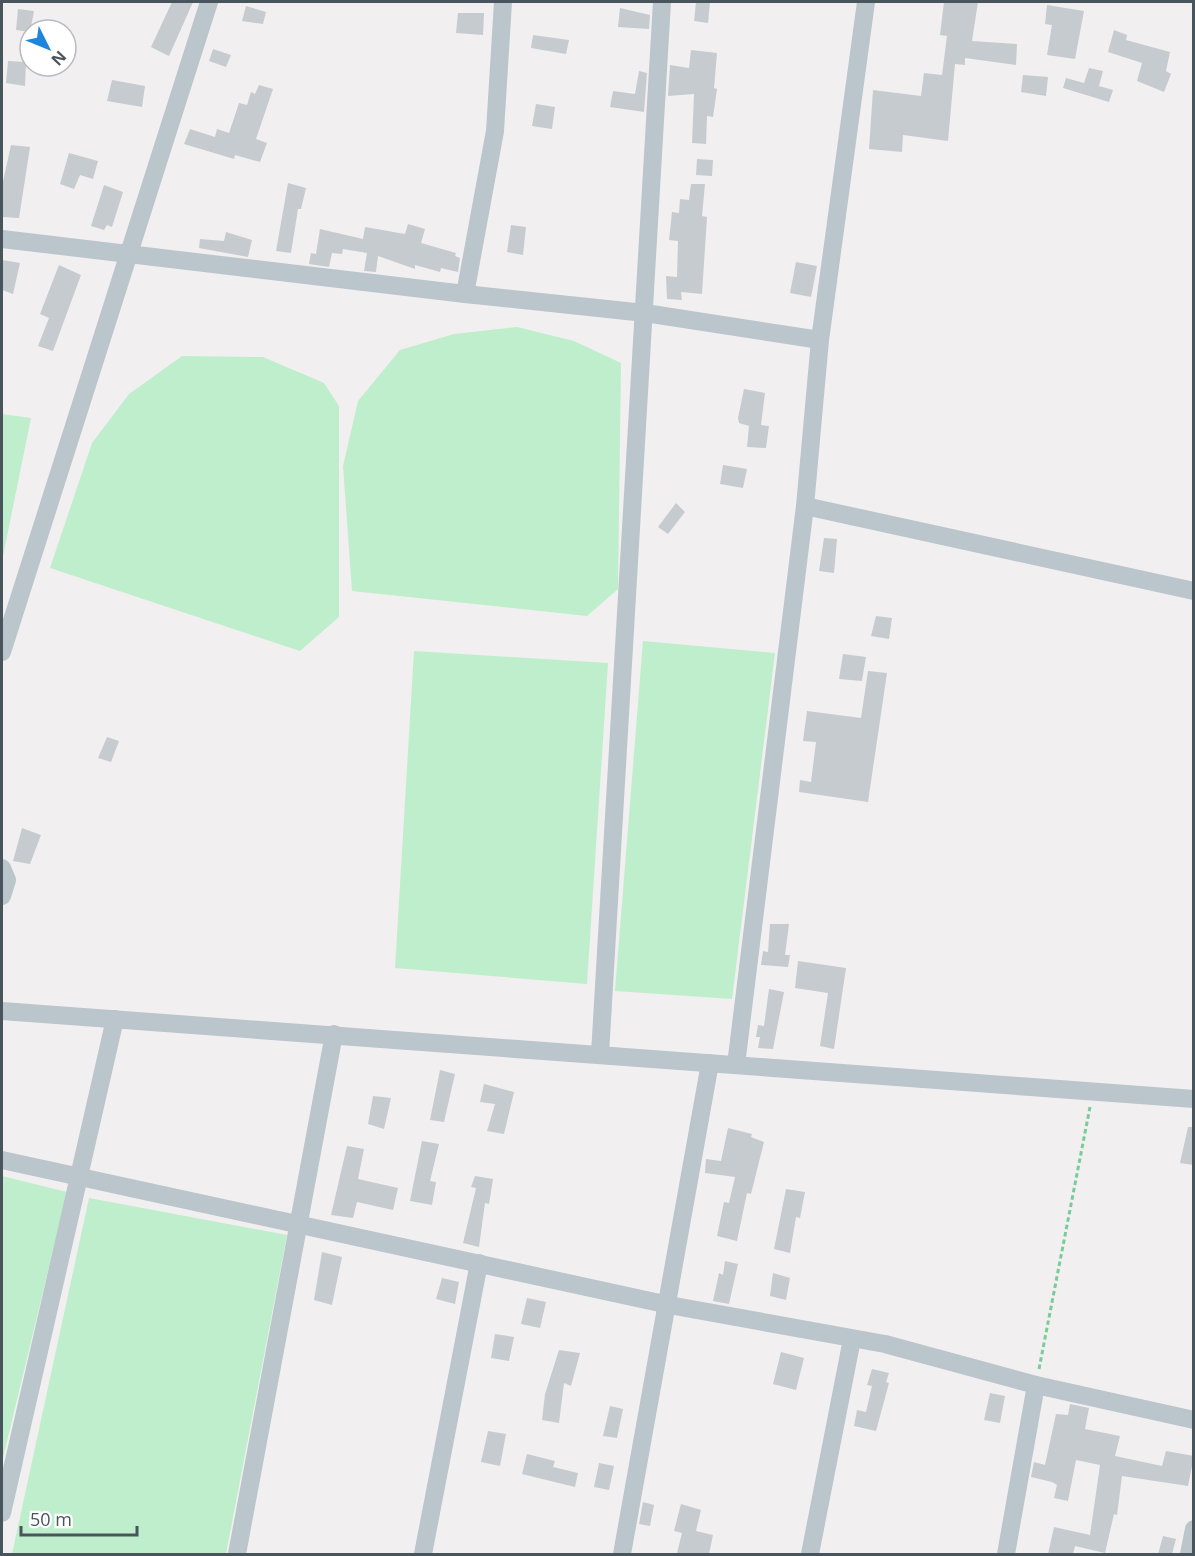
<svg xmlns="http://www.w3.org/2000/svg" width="1195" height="1556" font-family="'Open Sans',sans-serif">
<rect width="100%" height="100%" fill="#f2eff0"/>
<g fill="#bfeecc">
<polygon points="517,327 574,341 621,363 618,589 587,616 352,591 343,466 358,401 400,350 454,334"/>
<polygon points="182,356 263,357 324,383 339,406 339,617 300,651 50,568 92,443 129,394"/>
<polygon points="2,414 31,418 2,561"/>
<polygon points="643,641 775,653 732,999 615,991"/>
<polygon points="414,651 608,663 587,984 395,968"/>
<polygon points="2,1176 67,1192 2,1462"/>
<polygon points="89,1198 287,1235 226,1554 12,1554"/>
</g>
<g fill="#c6cbcf">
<polygon points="172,2 193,2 169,56 151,47"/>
<polygon points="696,2 710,2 708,23 694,21"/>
<polygon points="944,2 978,2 972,41 1017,44 1016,65 965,58 965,65 955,64 948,141 903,135 902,152 869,149 873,90 921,96 924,73 942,75 947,36 940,35"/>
<polygon points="1047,5 1084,11 1075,59 1047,55 1052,25 1045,24"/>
<polygon points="246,6 266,12 263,24 242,21"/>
<polygon points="620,8 650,15 649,29 618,27"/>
<polygon points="18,9 34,11 30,32 16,30"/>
<polygon points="458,13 484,13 483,35 456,33"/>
<polygon points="1114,30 1127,35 1126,40 1170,52 1166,71 1171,74 1164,92 1137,81 1142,63 1108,52"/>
<polygon points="533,35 569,40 566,54 531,48"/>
<polygon points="213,49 231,55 226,67 209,61"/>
<polygon points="691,50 717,53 714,88 717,89 713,117 707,116 706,144 692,143 694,94 668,96 670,65 689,68"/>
<polygon points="8,61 26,62 25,86 6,83"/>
<polygon points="1089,68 1103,71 1099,86 1113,90 1109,102 1063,88 1066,78 1084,83"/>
<polygon points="639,71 647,73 644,112 610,107 613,91 635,94"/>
<polygon points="1023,75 1048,77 1046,96 1021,92"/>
<polygon points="112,80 145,86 142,107 107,101"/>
<polygon points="259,85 273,89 256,139 267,143 260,162 235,155 234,159 184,144 190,129 215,137 217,129 229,133 239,103 247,105 251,92 255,94"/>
<polygon points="536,104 555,107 552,129 532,126"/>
<polygon points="11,145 30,147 19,218 2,217 2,186"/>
<polygon points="69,153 98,161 93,179 80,175 74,189 60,184"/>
<polygon points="697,159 713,160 712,176 696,175"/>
<polygon points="288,183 306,188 301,209 298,209 291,253 276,251"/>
<polygon points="691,184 705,184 702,216 707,217 702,294 681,292 682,300 667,299 666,276 677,277 678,241 669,240 672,212 679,213 680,199 689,200"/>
<polygon points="104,185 123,192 112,227 107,225 104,230 91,226"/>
<polygon points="408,224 425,229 421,243 456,253 455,256 460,258 458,272 441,268 440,272 415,265 415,269 378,256 376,272 364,271 367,253 343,249 342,254 332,253 329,267 309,264 311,253 316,254 320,229 363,239 365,227 405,234"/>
<polygon points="511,225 526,227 523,255 507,252"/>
<polygon points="226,232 252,240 248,257 199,248 200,239 224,241"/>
<polygon points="2,260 20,263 13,294 2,290"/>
<polygon points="796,262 817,266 811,297 790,293"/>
<polygon points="59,265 81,275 53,351 38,346 49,318 40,314"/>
<polygon points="744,389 765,393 761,425 769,426 766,448 747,447 749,426 739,423 738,418"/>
<polygon points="723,465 747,469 743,488 720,484"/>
<polygon points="676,503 685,512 668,534 658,527"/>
<polygon points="824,538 837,539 834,573 819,571"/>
<polygon points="876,616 892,618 889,639 871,636"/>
<polygon points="843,654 866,657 862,681 839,679"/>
<polygon points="868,671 887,673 868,802 799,792 800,780 811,782 816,742 803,741 807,711 861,718"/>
<polygon points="107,737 119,741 111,762 98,758"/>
<polygon points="22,828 41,835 30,864 13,861"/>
<polygon points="770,924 789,924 785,955 790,955 788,967 761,965 763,951 768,952"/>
<polygon points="798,961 846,968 834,1049 820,1046 828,993 795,988"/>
<polygon points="769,989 784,992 773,1049 758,1048 760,1037 756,1037 758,1025 764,1026"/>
<polygon points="440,1070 455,1074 444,1122 430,1120"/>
<polygon points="484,1084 514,1092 504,1134 487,1131 495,1104 480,1102"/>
<polygon points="373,1096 391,1098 384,1129 368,1124"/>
<polygon points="1188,1127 1194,1127 1194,1165 1180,1163"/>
<polygon points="728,1128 752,1134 751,1137 764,1142 751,1194 747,1193 737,1241 717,1236 724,1202 729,1203 735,1177 705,1173 706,1159 721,1161"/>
<polygon points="422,1141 439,1144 430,1181 436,1182 432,1205 410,1201"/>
<polygon points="347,1146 364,1149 358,1179 398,1188 393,1210 357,1202 353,1218 331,1215"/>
<polygon points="475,1176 493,1179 489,1204 485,1203 479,1247 463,1243 476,1188 471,1187"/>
<polygon points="786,1189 805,1192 800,1218 796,1217 790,1253 774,1249"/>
<polygon points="322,1252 342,1257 332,1305 314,1300"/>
<polygon points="725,1261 738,1264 729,1304 713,1301 719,1273 723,1275"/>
<polygon points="773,1273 790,1278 786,1300 770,1296"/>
<polygon points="442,1278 459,1282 455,1304 436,1299"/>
<polygon points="527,1298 546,1302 540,1328 521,1324"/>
<polygon points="495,1334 514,1337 509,1361 491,1358"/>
<polygon points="559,1350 580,1353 571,1386 564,1383 559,1423 542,1420 545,1394"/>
<polygon points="781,1352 804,1358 796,1390 773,1384"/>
<polygon points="872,1369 889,1373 886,1382 889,1383 876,1431 854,1426 857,1410 866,1412 872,1386 867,1385"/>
<polygon points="990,1393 1005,1396 1000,1423 984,1420"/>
<polygon points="1070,1404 1089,1408 1085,1429 1120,1436 1115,1456 1162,1466 1166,1451 1194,1456 1188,1486 1122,1476 1117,1515 1114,1514 1105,1553 1075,1546 1073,1554 1048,1554 1054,1527 1090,1535 1100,1465 1076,1460 1068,1501 1054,1498 1057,1485 1052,1482 1031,1477 1034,1462 1045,1465 1056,1414 1068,1415"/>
<polygon points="610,1406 623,1409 617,1438 603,1436"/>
<polygon points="488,1431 506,1434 500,1466 481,1462"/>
<polygon points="527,1454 555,1461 553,1467 578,1473 575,1487 522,1474"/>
<polygon points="599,1463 614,1466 609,1490 594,1487"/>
<polygon points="643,1502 654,1505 650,1526 639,1524"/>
<polygon points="681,1504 701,1510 696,1531 713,1535 709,1554 677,1553 682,1533 674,1531"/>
<polygon points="1163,1536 1176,1539 1172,1554 1158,1554"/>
</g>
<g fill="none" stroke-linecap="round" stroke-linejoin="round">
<polyline stroke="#77cc9a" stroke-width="3" stroke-dasharray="4.5 3" stroke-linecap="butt" points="1039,1369 1090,1107"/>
<g stroke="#bbc5cc" stroke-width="18">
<polyline points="2,239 465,294 645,313 820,340"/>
<polyline points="465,294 495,131 503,2"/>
<polyline points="805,506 1194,591"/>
<polyline points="2,652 209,2"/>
<polyline points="2,868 7,880 2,896"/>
<polyline points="2,1011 1194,1099"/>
<polyline points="600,1054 662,2"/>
<polyline points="736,1065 805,506 820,340 866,2"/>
<polyline points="2,1160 669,1305 885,1344 1036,1385 1194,1420"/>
<polyline points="2,1513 115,1019"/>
<polyline points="237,1554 334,1034"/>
<polyline points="423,1554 479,1263"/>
<polyline points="622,1554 710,1063"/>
<polyline points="810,1554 852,1339"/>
<polyline points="1006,1554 1036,1385"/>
<polyline points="1189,1554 1194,1529"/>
</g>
</g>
<rect width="1195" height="1556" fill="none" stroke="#48555c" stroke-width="6"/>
<g transform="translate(48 48) rotate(133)"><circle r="28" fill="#ffffff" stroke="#b6bbbe" stroke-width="1.5"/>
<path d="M0-4.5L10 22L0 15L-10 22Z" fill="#1d85de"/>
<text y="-9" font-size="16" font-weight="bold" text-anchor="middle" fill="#48555c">N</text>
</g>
<path d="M21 1526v9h116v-9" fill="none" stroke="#48555c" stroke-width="3"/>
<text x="30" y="1526" font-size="18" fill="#48555c" stroke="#ffffff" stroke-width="4.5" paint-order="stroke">50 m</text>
</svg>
